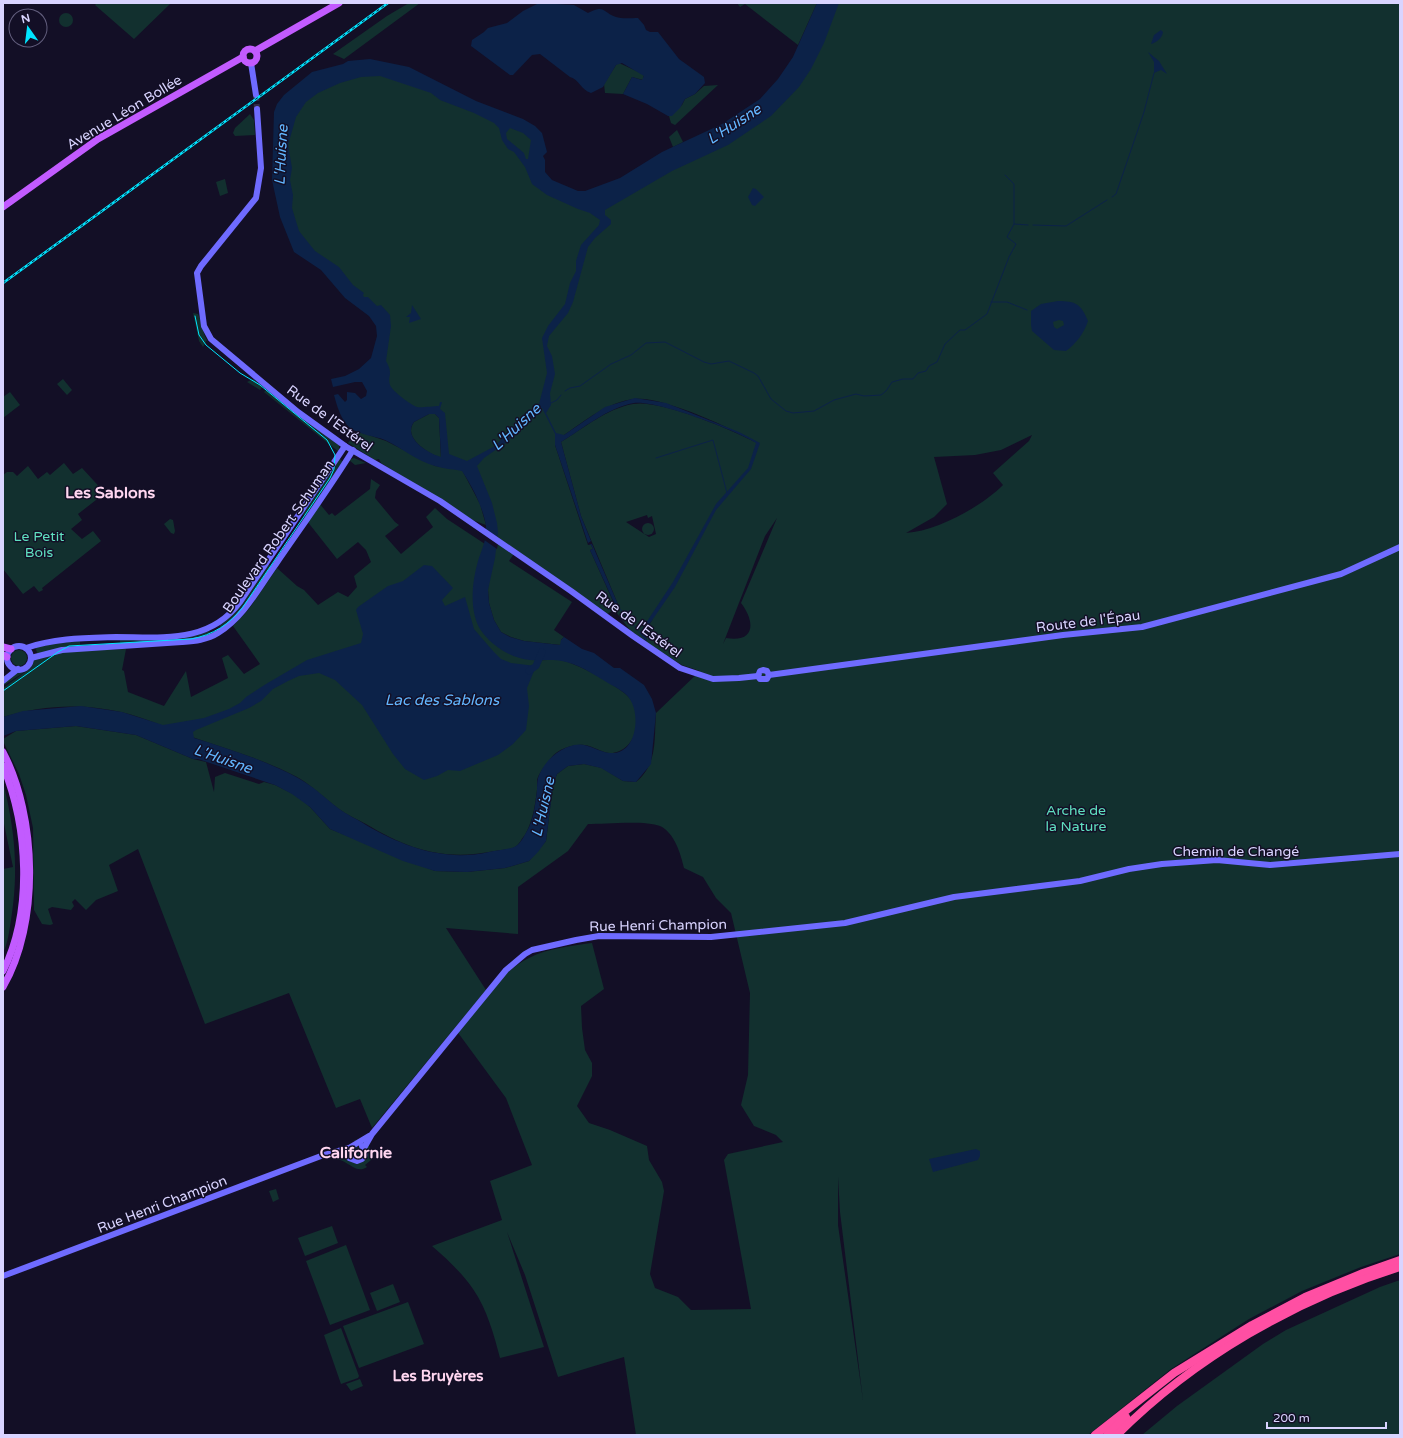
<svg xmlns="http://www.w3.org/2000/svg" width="1403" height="1438" font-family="'Varela Round',sans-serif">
<rect width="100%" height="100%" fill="#130f26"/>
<g fill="#12302f" fill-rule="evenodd">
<polygon points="97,3 171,3 134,39 95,5"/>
<polygon points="409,3 420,3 344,59 333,54 387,16"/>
<polygon points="737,3 817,3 798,45 745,4 740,7"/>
<path d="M828,3H1400V1254L1361,1267L1302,1291L1249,1319L1171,1369L1088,1435H636L624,1357L558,1377L525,1275L507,1232L544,1347L500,1358C494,1335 487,1309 473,1289C462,1273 447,1259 432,1246L502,1220L490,1181L532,1165L506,1098L456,1030C477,1007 501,971 529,958C548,948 571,946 592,943L604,989L581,1006L582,1028L585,1050L592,1063V1076L577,1106L589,1123L610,1130L647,1146L649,1160L662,1182L664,1191L650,1274L655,1288L678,1297L691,1310L751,1309L724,1160L728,1154L783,1142L776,1135L754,1126L741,1105L748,1075L750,993L731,913L716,898L703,877L684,868C681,854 674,832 660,826C646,820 603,824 588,824L568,851L518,887V934L446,928L486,990L372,1128L360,1099L336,1108L289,993L205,1024L138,849L109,865L118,891L96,900L86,910L75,899L72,902L74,906L71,910L52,907L48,909L53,924L50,925L42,924L34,910L33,828L26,795L19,774L3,741V739L16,731L76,726L136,735L193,759L206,762L214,792L215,777L225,773L259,784L264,782L275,785L299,797L310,807L330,829L435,871L467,872L505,868L529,861L546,841L553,785L557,774L568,766L584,764L602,768L623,781L636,782C658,764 654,739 656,713L700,671L682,665L645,642L647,640L644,632L653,619L640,632L645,640L643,642L633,634L616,612L620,609L581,516L561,442C584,428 606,409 633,404C659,399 730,429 755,442C732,428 660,395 634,399C608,402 586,420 564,435H560L555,445L588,545H591L593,549L590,550L616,608L606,615L515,552L509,561L572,602L554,630L564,637L561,640V645L524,641L511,637L501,632L494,620L489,603L488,590L492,529L470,472L448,458L441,416L432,411L417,414L384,392L383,341L373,316L296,246L283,216L289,105L368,66L530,130L543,182L595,200L759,111ZM1032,435L1029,441L993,473L1003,485C981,507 937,531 906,533L934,517L947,504L934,457L975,455L1001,450ZM647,515L648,518L652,516L656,534L649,537L626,522ZM777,518L741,603C755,621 756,643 726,638L723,644L765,536ZM838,1177L840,1212L863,1400L838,1225Z"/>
<circle cx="66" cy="20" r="7"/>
<polygon points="619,63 643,74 644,75 643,80 632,77 623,94 605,93 604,84 616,65"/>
<polygon points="718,85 675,125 671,123 669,116 682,105 685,99 695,94 704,86"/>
<polygon points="250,114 254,120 255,135 235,136 233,133 235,128"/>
<polygon points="677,130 683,142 673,147 669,137"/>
<polygon points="225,179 228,193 220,196 216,182"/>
<path d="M193,313L198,314C202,322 202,332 207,340L203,347L199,341Z"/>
<polygon points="63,379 72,390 67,395 57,384"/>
<polygon points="253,379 263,386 260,390 247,382"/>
<polygon points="267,389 339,445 339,452 264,392"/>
<polygon points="10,392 20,405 3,418 3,397"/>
<path d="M429,414H435L439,418L441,458C429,454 402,438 414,422Z"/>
<polygon points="357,431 386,441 435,466 462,470 480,504 486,525 472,520 381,463 379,459 375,460 348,443"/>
<polygon points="339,458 343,462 307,517 301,513"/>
<polygon points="354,458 366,463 355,465 349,460"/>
<polygon points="64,463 73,474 82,468 105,493 78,514 82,520 71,529 82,539 93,531 101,541 42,588 43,590 39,592 34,586 23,594 3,569 3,475 7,472 13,472 17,476 28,466 38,479 47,472 50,475"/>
<path d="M371,479L380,485L376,491L375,498L395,522L399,525L385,536L401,554L433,527L426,517L435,508L447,519L485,544C465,597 465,643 529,659C539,662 550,659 560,660C575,662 624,688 632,701C636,709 638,723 635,732C633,743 621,754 609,753C601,752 593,746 584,745C573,744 558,749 551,758C547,764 539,772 537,780C537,783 537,786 537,790C535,806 533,820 525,835C522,838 519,845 515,847C510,850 500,850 495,851C444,861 409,850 366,824C357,819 347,815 339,809C325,799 313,786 297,777C265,760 230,750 195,738C171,730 147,718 121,712C84,703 40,705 3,717V688L35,665L3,686V682L17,672L28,669L33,661L38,658L59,652L126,649L122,670L124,671L128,692L164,706L186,671L191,697L228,678L222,658L228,655L244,674L260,664L233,626L249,609L277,568L297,586L304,590L318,605L338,592L348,597L357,587L354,576L371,562L366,550L358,542L337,559L307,521L319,503L329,515L332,513L335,516L370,489Z"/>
<polygon points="170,519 173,520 175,531 174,534 171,533 164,524"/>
<circle cx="648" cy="529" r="6"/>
<polygon points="268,564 272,567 238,615 222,628 220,627 220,624"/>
<polygon points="209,631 211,634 200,639 120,646 120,638 203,633"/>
<polygon points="80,640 80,647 38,655 35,647"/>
<circle cx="19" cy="658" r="8"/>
<path d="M3,782C15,830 19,871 11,920C9,932 8,943 3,953V869L13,867L3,819Z"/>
<path d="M362,1138L368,1144L373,1155L371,1160L365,1165L367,1167C357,1174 350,1163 340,1160C335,1159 329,1159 323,1158L349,1148L348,1153L357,1161L365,1150L355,1141H353Z"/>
<circle cx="356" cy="1153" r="6"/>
<polygon points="276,1189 279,1199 273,1202 269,1191"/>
<polygon points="332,1226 338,1243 305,1256 298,1238"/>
<polygon points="346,1245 370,1310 330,1325 306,1261"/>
<polygon points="1400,1280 1400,1435 1142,1435 1177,1406 1263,1344 1286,1330 1380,1287"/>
<polygon points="393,1284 400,1302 377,1311 370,1293"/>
<polygon points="408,1302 424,1344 359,1368 343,1326"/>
<polygon points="341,1328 359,1376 358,1378 341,1384 324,1335"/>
<polygon points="360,1379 363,1386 351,1391 346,1384"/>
</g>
<g fill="#0c2248" fill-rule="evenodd">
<path d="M539,3L574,5L588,13C605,4 602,12 616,17C621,19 632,18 638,18L644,25L646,30L650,32H658L679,59L704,77L705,83L695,94L685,99L680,108L672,116H668L647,104L623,94L632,77L642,80L644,76L622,63L616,65L603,87L591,93C581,90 579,79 570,77L540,54L532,55L513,75H510L471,46L472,40L484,32L488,28L507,23L523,11Z"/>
<path d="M817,3H839L824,43L811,69L799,87L771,116L728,145L672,171L605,210V215L611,220V224L595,238L588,247L573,302L568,313L549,336L547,346L552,356L555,374L550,393L551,405L546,413L556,433L564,435L605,407L635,398L666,403L739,432L760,443L751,469L716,510L675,587L644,632L647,640L644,642L645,640L640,632L673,582L716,504L748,468L756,443C736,430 656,400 634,403C607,408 584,428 561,442L581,516L591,541L588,543L555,445V434L542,408L507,442L484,458L477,466L492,503L497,523L498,532L495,558L488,590L489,603L494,620L501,632L510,637L524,641L560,645L561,640L564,637L582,649L594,653L614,668H620L644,685L652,699L656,713L651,764L636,782L623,781L601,768L584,764L568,766L557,774L553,785L546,841L538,852L529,861L505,868L467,872L435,871L403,861L330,829L310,807L292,794L275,785L198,759H193L136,735L76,726L16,731L3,736V717L23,711L81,706L122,712L163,725L204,718L229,709L240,703L246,697L266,684L307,660L361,643L363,634L356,610L358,607L388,586L403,581L424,565L432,566L453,588L442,600L445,606L465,597L474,629L493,651L501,659L511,663L536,666L527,688L529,706L526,730L513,744L498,755L460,771L448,770L437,776L424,780L405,769L393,754L362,705L335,680L319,673L299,676L288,681L273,689L261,701L249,708L196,730L193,732L194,738C229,749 265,760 298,778C313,786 325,798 338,808C347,815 357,819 366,825C404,847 445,862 489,852C497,850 509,850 516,846C521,843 524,836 527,831C534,819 535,805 537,791C537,787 537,782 538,778C544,761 558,749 574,745C587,742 598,752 610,753C635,755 640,720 632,703C628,693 617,688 608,683C593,674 579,664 562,661C552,659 541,661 530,660C511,658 491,646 480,629C469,610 472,582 478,561C482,549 487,539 486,526C483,507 472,486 462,471C453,469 444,469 435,466C417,461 402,448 385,440C375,436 360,435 350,428C341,420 337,406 334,395L338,394L345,402L347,400V392L355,393L361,399L366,396L367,391L362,382H355L333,387L331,379L345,376L359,369L371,358L377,336L376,326L369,316L345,298L321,270L294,252L280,217L272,180L274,112L277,104L284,95L312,72L343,64L348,61L370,59L409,67L476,101L523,119L535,126L542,133L547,152L543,156L545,160V172L552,180L578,191H585L620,178L662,152L722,124L760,99L778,79L793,57ZM380,76L431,93L440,100L474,113L494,123L499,128L502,140L508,149L514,152L525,167L532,184L547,195L578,209L590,213L600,220L599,225L581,245L576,261V271L570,283L565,304L548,326L542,338L547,373L539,404L521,419L495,446L467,461L449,454L445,413L440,409L442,402H440L439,406C433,406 421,408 417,407C411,405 392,391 390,385C387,375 394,375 386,361L391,326L390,315L381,305L377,306L368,297H364L363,295L364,293L353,285L339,267L315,251L299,231L292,208L293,195L290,180L292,168L288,145L296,117L306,102L318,93L340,83L361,77ZM510,128L523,133L531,140L528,159H526L524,153L507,139L506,133ZM429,414H435L439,418L441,457C429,454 402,438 414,422Z"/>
<path d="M1161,30L1163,32C1162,38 1157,42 1151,44L1154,35Z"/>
<polygon points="1148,52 1159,61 1167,74 1161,70 1154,73 1154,62"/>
<polygon points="753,188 756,189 764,197 755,206 752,205 748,197"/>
<path d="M1058,301C1076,301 1081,304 1088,321C1084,333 1076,344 1066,351L1054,350L1032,331L1031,325V311L1041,304ZM1059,320L1063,321L1064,325L1057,329L1054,327L1053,322Z"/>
<polygon points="412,305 421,319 409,323 410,317 406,317 411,313"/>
<polygon points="592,544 620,609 616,612 616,607 590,550 593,549 591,545 588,545"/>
<polygon points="976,1149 980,1151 980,1156 978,1160 933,1172 929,1159"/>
</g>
<polygon fill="#130f26" points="483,528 499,538 497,549 483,539"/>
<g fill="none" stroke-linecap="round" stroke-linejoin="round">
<g stroke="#0c2248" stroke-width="1">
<polyline points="1005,175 1014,184 1014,224"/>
<polyline points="1112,197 1116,194 1144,112 1154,73"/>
<polyline points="1033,225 1066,226 1107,200"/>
<polyline points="991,302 1007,302 1027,310"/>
<polyline points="565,391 570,388 580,386 611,364 631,355 646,343 665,342 704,362 711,364 729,361 754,373 758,376 771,399 786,411 793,413 814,411 834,400 856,394 864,396 881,395 886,391 892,382 903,379 913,379 918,373 926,371 929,366 937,362 945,344 960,330 965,330 987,314 1009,257 1016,244 1007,237 1014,224 1028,225"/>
<polyline points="551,403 557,400 561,395"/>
<polyline points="656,458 713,440 727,493"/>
<polyline points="620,609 645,639"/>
</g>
<polyline stroke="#0c2248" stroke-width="7" points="529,671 536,666 542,652"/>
<polyline stroke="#312d47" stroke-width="6" stroke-dasharray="6 3" stroke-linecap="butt" points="256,95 257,109"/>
<g stroke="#6f6bff" stroke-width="6">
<polyline points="251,63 256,95"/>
<polyline points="257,109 261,168 256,198 201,266 197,273 204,326 211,339 298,412 345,446 440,501 571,591 633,636 680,668 713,679 739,678 758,676"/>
<circle cx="19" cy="658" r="12"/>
<path d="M26,648C55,638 86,638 116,637C162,637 209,644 240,602L345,446"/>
<path d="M31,658L62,650L182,642C194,641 207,640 218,633C244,617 258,589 276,564C302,526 329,489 353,450"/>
<polyline points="769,675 1063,635 1142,627 1341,574 1400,547"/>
<polyline points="758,676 760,671 763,670 767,671 769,675"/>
<polyline points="758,676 760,679 767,679 769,675"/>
<polyline points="3,681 18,669"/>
<polyline points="349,1148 348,1153 349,1158 357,1161 362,1159 365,1155 362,1146"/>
<polyline points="364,1148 372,1134 506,970 525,954 532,950 576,940 599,936 711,937 845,923 954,897 1080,881 1129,869 1162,864 1217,860 1270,865 1400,854"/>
<polyline points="3,1276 321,1156 349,1148 369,1136"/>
</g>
<g stroke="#c25bff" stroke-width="7">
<circle cx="250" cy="56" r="7"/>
<polyline points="255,51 339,3"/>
<polyline points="3,207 98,139 243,57"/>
<polyline points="3,647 11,649"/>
<polyline points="3,655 7,657"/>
<path d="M3,752C37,817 40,923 3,987"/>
<path d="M3,766C28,827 33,911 3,971"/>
</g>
<g stroke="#ff4fa3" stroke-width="8">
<polyline points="1095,1435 1174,1373 1252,1325 1305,1297 1363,1273 1400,1260"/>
<polyline points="1107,1435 1126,1417"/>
<path d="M1117,1435C1195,1357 1295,1300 1400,1267"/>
</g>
<path stroke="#00e5ff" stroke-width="1" d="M3,691L58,652L69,646L191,639C213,635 230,624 243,607L330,478L334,469L335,455L327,440L260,385L240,373L206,345L199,335L195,316"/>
<defs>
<polyline id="rail" points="3,283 388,3"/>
</defs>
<use href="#rail" stroke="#00e5ff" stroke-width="2.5"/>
<use href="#rail" stroke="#130f26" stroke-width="1" stroke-dasharray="3" stroke-linecap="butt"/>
</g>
<g text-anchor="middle" stroke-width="3" stroke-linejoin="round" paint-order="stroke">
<g font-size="14" fill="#d9d4ff" stroke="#130f26">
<text transform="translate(124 112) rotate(-31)" y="5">Avenue Léon Bollée</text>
<text transform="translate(330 418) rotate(36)" y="5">Rue de l'Estérel</text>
<text transform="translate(278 536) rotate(-55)" y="5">Boulevard Robert Schuman</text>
<text transform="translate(1088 621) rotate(-7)" y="5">Route de l'Épau</text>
<text transform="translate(639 624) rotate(36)" y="5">Rue de l'Estérel</text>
<text x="1236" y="856">Chemin de Changé</text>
<text transform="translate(658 925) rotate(-1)" y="5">Rue Henri Champion</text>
<text transform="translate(162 1204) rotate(-21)" y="5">Rue Henri Champion</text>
</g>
<g font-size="14" fill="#5fe0c0" stroke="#130f26">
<text x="39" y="541">Le Petit<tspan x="39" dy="16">Bois</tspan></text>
<text x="1076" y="815">Arche de<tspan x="1076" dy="16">la Nature</tspan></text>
</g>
<g font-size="15" font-style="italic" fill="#62b6ff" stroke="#130f26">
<text transform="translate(734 124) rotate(-33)" y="5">L'Huisne</text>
<text transform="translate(281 155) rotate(-87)" y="5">L'Huisne</text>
<text transform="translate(516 427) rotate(-43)" y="5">L'Huisne</text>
<text x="442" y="705">Lac des Sablons</text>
<text transform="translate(223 759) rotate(19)" y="5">L'Huisne</text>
<text transform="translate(543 807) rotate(-77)" y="5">L'Huisne</text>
</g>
<g font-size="15" font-weight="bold" fill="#ffd6f0" stroke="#130f26">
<text x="438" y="1381">Les Bruyères</text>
</g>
<g font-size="16" font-weight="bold" fill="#ffd6f0" stroke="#130f26">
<text x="110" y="498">Les Sablons</text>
<text x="356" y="1158">Californie</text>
</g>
</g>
<rect width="1403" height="1438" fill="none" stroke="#d9d4ff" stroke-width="8"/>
<g transform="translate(28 28) rotate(346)"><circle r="19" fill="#130f26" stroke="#625e7d"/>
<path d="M0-3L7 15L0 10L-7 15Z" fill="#00e5ff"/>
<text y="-6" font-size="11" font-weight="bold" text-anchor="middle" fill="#d9d4ff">N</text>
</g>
<path d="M1267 1422v6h119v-6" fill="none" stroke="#d9d4ff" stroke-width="2"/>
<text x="1273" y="1422" font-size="12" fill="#d9d4ff" stroke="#130f26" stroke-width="3" paint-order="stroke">200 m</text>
</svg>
